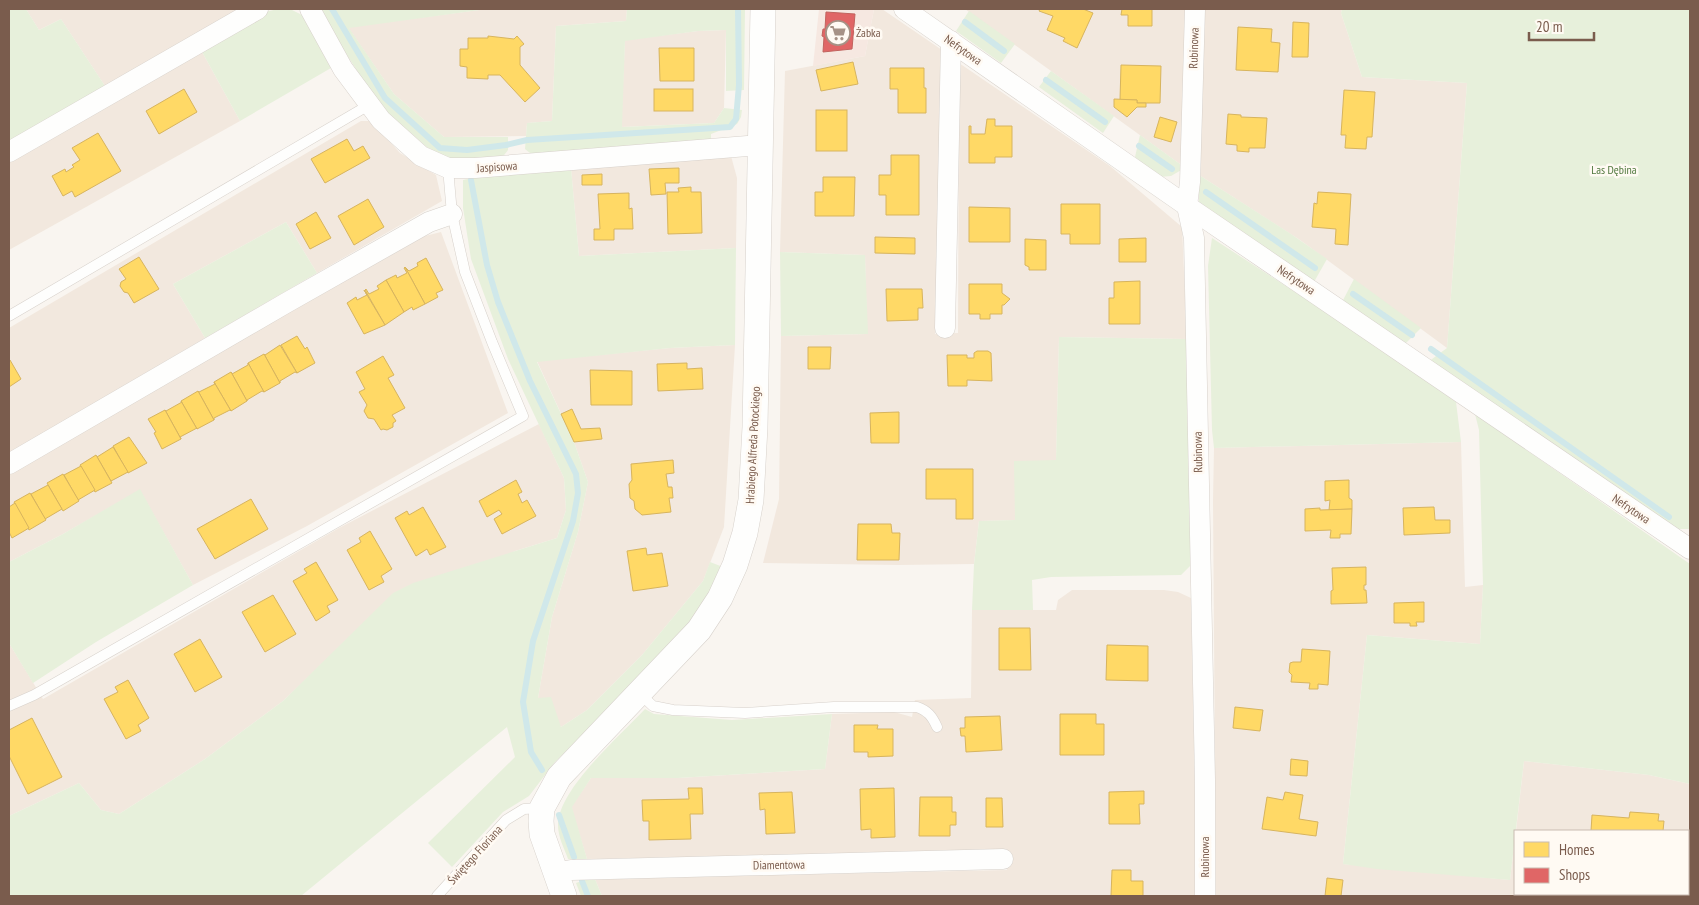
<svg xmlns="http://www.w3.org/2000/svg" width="1699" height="905" font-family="'PT Sans Narrow',sans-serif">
<rect width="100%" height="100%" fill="#f9f5f0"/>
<g fill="#f2e8de">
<polygon points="26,9 240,9 105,86 61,19 39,30"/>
<polygon points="487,9 627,9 626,21 556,26 552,121 527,123 526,136 444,137 394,94 348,27"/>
<polygon points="874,9 882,9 942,50 935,334 958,333 959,63 1110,166 1182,227 1187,339 1059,337 1056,461 1015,520 979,521 974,564 898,565 763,563 779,499 781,336 867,334 865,255 780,252 785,71 865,56"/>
<polygon points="965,9 1188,9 1184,143 1180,164"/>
<polygon points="1205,9 1342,9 1341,13 1362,77 1467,83 1447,348 1300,240 1199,175"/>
<polygon points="726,30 724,108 714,123 621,127 625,40 698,31"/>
<polygon points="201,50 240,121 9,250 9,163"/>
<polygon points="361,121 371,121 400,153 436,175 442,201 317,273 286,222 173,284 205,338 9,453 9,328"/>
<polygon points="731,156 737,178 736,248 579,256 571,168"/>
<polygon points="441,232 508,413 307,526 193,585 140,490 63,534 9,562 9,475 215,354 425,236"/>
<polygon points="735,345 724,527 703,581 642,655 587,710 561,727 538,698 552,617 578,532 588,482 574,442 537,361 670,348"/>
<polygon points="539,424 564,478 566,510 557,538 515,551 328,658 283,701 205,759 119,814 101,810 79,783 9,816 9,643 43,699 339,528"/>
<polygon points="1461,442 1465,587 1483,585 1480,644 1367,635 1343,864 1510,880 1515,837 1515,894 1537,894 1537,896 1216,896 1213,501 1214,448"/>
<polygon points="1072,590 1164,590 1178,592 1191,598 1197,896 602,896 595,879 1007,870 1002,851 587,859 571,807 591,778 678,778 825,769 832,714 894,712 912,717 915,700 971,698 972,610 1056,610 1058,600"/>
<polygon points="1524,761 1649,775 1690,784 1690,896 1652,894 1688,894 1688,831 1516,831"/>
</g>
<polygon fill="#f6e8e1" points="819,9 874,9 865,56 813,66"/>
<g fill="#e7f0db">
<polygon points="9,9 26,9 39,30 61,19 105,86 9,141"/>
<polygon points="278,9 290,9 302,15 331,68 240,121 201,50 265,12"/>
<polygon points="319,9 487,9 349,28 394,94 444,137 508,137 508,150 501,159 455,161 437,156 379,105 331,30"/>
<polygon points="627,9 745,9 744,90 726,91 726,30 698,31 625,41 622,127 714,123 724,108 742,110 741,117 737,124 711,134 711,140 535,157 525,149 527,123 552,121 556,26 626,21"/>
<polygon points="1342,9 1690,9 1690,529 1678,529 1428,362 1447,348 1467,83 1362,77 1341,13"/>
<polygon points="969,11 1015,44 1001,63 956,31"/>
<polygon points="1051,71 1114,116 1103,133 1039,87"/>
<polygon points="1140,135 1180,164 1183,169 1171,176 1159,177 1135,157"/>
<polygon points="571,168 579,256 736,248 735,345 670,348 537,362 574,442 588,482 578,532 552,617 538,698 551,697 561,727 587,710 642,655 703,581 710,562 723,567 706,606 664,654 555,762 529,796 503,812 452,867 428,843 515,757 507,727 301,896 9,896 9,816 79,783 101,810 119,814 205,759 283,701 393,593 413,583 557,538 566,510 564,478 508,359 471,259 463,208 463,180 482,176"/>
<polygon points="1199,175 1291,234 1327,259 1314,282 1199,205"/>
<polygon points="286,222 317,273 205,338 173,284"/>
<polygon points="1212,238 1346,325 1456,402 1461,442 1214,448 1212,430 1208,266"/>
<polygon points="780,252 865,255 868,334 781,336"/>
<polygon points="1354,279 1421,328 1405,344 1341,304"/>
<polygon points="1059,337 1187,339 1191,565 1181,575 1051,577 1032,580 1033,610 972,610 974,564 979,521 1015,520 1014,461 1056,460"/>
<polygon points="1475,414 1690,564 1690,784 1649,775 1524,761 1510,880 1377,869 1343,864 1367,635 1480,644 1483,585 1479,430"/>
<polygon points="140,489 193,585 96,642 33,683 9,643 9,562 63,534"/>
<path d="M645,709L654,714L732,720L832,714L825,769L678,778H591L572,807L587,859H568C564,848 558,837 558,825C558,789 621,735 645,709Z"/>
<polygon points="593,877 595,879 602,896 581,896 576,883"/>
</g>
<g fill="#ffd966" stroke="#d7b45e">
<polygon points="1040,9 1083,9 1093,13 1077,48 1063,41 1065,38 1047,30 1053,16 1039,11"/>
<polygon points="1122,9 1152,9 1152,26 1128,26 1128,15 1121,15"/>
<polygon points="1293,22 1309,23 1308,57 1292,57"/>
<polygon points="1238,27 1272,29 1271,42 1280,43 1278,72 1236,70"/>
<polygon points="488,36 514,39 517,36 524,44 520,47 520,65 540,88 525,102 500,75 488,75 488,79 467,78 467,67 460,66 460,49 468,49 468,38 488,38"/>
<polygon points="659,48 694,48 694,81 660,81"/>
<polygon points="853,62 858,84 821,91 816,70"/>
<polygon points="1121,65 1161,66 1160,103 1137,103 1137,100 1120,100"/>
<polygon points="890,68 924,68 924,88 926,88 926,113 898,113 898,89 890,89"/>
<polygon points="184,89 197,112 159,134 146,111"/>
<rect x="654" y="89" width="39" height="22"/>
<polygon points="1344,90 1375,92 1372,137 1367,137 1366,149 1345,148 1346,135 1341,135"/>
<polygon points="1114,99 1137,100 1137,103 1146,103 1146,107 1137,107 1127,117 1114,107"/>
<rect x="816" y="110" width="31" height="41"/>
<polygon points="1228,114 1241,115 1241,117 1267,118 1265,148 1249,148 1249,152 1237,151 1237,145 1226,144"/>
<polygon points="1160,117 1177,122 1171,142 1154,137"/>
<polygon points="987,119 995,119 995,126 1012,126 1012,157 995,157 995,163 969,163 969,126 971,126 971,134 985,134"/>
<polygon points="98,133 121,171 75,197 72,191 63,196 52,176 65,169 66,172 74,167 72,165 80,160 72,148"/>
<polygon points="347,139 354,151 363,146 370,158 325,183 311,159"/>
<polygon points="891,155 919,155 919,215 886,215 886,195 879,195 879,175 891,175"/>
<polygon points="679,168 679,183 665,183 666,194 651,195 649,169"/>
<polygon points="602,174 602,185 582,185 582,175"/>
<polygon points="823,177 855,177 854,216 815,216 815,192 823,192"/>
<polygon points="691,187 691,192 701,192 702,233 668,234 667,192 679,192 678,188"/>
<polygon points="1318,192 1351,194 1348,245 1335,244 1336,229 1312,227 1314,203 1317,204"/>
<polygon points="629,193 629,209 632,208 633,229 614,229 614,240 594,240 594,229 600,229 598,194"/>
<polygon points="368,199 384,227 354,245 338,216"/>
<polygon points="1061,204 1100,204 1100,244 1070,244 1070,234 1061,234"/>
<polygon points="969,207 1010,208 1010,242 969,242"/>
<polygon points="316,212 331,238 310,249 296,224"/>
<polygon points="875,237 915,238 915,254 875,253"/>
<polygon points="1146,238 1146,262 1119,262 1119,239"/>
<polygon points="1025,239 1046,240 1046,270 1029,270 1029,267 1025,265"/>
<polygon points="139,257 159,289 134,303 128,293 124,292 120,286 121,282 126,279 119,269"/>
<polygon points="426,258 443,290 436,293 438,297 425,304 405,267 409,271 418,266 417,263"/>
<polygon points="405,267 425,304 413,310 412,307 404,312 386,280 396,275 397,278 407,273 404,268"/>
<polygon points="386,280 404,312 385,325 365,290 366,289 369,294 379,289 377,286"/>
<polygon points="1140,281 1140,324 1109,324 1109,298 1114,298 1114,282"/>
<polygon points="969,284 1002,284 1002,293 1010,299 1004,305 1002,305 1002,314 990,314 990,319 980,319 980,314 969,314"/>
<polygon points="886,289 922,289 923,308 918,308 918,320 887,321"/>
<polygon points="364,290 385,325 364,334 347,303 356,297 357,300 367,295"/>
<polygon points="297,336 305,349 307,347 315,363 297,373 281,345"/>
<polygon points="280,345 297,373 295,372 280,381 280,383 264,354 265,355"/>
<polygon points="808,347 831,347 830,369 808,369"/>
<polygon points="977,351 988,351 991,353 992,381 967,380 967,386 948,386 947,355 967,355 967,358 974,358 974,353"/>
<polygon points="264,354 280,383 264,392 248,363"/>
<polygon points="383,356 394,375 388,378 405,408 392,415 396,421 393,423 393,427 387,430 383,429 381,430 374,419 368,418 364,411 367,405 359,392 365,389 356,372"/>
<polygon points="10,360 21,379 9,387 9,361"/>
<polygon points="248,363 264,392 262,391 247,400 247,401 231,372 232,374 248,365"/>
<polygon points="687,363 687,369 702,368 703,389 658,391 657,364"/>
<polygon points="590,370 632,371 632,405 591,405"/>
<polygon points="231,372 247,401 231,411 214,382"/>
<polygon points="214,382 231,411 230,410 214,418 214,420 198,391 199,392 215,384"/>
<polygon points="198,391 214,420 197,429 181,401"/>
<polygon points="181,401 197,429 197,428 180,437 181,439 165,410 166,411 182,402"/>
<polygon points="572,409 581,429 600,428 602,439 574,442 561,414"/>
<polygon points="165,410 181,439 162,449 154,433 156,432 148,419"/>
<polygon points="899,412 899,443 871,443 870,413"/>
<polygon points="129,437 147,463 128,473 113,446"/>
<polygon points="113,447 128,472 111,481 97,457"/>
<polygon points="96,455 112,483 95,492 80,465"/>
<polygon points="673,460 674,473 666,474 668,487 672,487 673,498 669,498 671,512 642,515 635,509 634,501 630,498 629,484 632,480 631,464"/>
<polygon points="81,466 95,490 78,500 64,475"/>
<polygon points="926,469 973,469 973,519 956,519 956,499 926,499"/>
<polygon points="63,474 79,501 63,511 47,483"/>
<polygon points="516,480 522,492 518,494 522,503 527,500 536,516 502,534 494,519 502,514 499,510 487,517 479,501"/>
<polygon points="1349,480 1349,498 1352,500 1352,509 1329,510 1330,500 1325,501 1325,481"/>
<polygon points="48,485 62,509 45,519 31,494"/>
<polygon points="30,493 46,520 29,530 14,502"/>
<polygon points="251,499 268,529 215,559 197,529"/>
<polygon points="15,503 29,528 12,538 9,532 9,507"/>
<polygon points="423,507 446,547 430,555 427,549 416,556 395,518 407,511 409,515"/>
<polygon points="1434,507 1435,520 1450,520 1450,533 1404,535 1403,508"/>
<polygon points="1320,508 1320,510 1352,509 1351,534 1340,534 1340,538 1330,538 1331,530 1305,531 1305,509"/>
<polygon points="858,524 891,524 892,533 900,533 899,560 857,560"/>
<polygon points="370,531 392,569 381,576 384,582 369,590 347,550 361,542 359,538"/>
<polygon points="646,548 647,555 662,553 668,586 633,591 627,551"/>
<polygon points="316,562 338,600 327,606 330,612 316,621 293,581 307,573 304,569"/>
<polygon points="1366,567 1366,585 1364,585 1364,590 1366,590 1367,603 1331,604 1331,591 1333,590 1332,568"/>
<polygon points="273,595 296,634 265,652 242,612"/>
<polygon points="1424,602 1424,622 1416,622 1417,626 1410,626 1410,623 1394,623 1394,603"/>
<polygon points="999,628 1030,628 1031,670 999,670"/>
<polygon points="200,639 222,677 195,692 174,654"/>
<polygon points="1107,645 1148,646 1148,681 1106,680"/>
<polygon points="1302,649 1330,651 1328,685 1318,684 1318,689 1309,689 1310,683 1291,682 1292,675 1289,672 1290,663 1293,662 1301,662"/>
<polygon points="128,680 149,718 138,725 141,731 126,739 104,699 118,692 115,687"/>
<polygon points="1235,707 1263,710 1260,731 1233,728"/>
<polygon points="1060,714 1096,714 1096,724 1104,724 1104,755 1060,755"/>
<polygon points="1000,716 1002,750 966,752 965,736 961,736 960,728 965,728 965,717"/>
<polygon points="32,718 62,777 28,794 9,756 9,730"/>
<polygon points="854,725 878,725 877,729 893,729 893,756 868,757 868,752 854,752"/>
<polygon points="1291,759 1308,761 1307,776 1290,775"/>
<polygon points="688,788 702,788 703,814 690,814 691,839 649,840 649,821 643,821 642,800 689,799"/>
<polygon points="894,788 895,837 871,838 871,829 861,830 860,789"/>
<polygon points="1144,791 1144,804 1139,804 1140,824 1109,824 1109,792"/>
<polygon points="792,792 795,833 766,834 765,809 760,810 759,793"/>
<polygon points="1285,792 1303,795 1299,819 1318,822 1316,836 1262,829 1267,797 1283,800"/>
<polygon points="920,797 952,797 952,812 956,812 956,825 950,825 950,836 919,836"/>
<polygon points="986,798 1002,798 1003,827 986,827"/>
<polygon points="1630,812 1659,814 1658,821 1664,821 1663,831 1591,831 1592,815 1629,818"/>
<polygon points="1112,870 1131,870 1131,881 1143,881 1143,896 1111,896"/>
<polygon points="1327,878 1343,880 1341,896 1325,896"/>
</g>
<polygon fill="#e06666" stroke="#c1635e" points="826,12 855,14 852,49 823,52 824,37 822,36 823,29 825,29"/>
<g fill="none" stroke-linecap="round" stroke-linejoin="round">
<g stroke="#d0e8ea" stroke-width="6">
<polyline points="332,9 385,98 440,148 467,150 506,145 527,140 730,127 736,119 739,85 738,9"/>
<polyline points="965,22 1004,51"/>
<polyline points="1046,80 1105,122"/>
<polyline points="1139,146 1172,169"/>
<polyline points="471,180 487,265 498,302 530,381 576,474 578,493 573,521 533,641 523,702 531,752 542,770"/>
<polyline points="1206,192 1315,268"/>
<polyline points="1353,294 1412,335"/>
<polyline points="1431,349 1669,517"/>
<polyline points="559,815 574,857"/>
<polyline points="582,881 588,896"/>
</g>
<defs>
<g id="service">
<polyline points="9,316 369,105"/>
<path d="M639,693L653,706L673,710L745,713L834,707H917C928,711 932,716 937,727"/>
<polyline points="9,706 34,695 523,416 492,342 465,272 452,214 448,168"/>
<polyline points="437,896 506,820 524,809 542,808"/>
</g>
<g id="minor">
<polyline points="310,9 343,69 381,120 421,156 448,168 475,168 760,145"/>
<polyline points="904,9 1187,206 1690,549"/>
<polyline points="1195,9 1190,182 1187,206 1194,238 1205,780 1205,896"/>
<polyline points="9,152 258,9"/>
<polyline points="945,328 951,41"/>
<polyline points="9,464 286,303 429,222 452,214"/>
<polyline points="555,873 571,870 1003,859"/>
</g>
<polyline id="tertiary" points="564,896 542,834 541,821 542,808 559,777 699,630 720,598 735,565 745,533 751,500 755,427 763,9"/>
</defs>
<use href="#service" stroke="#d7d1cb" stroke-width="11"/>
<use href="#minor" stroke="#d7d1cb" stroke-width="21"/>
<use href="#tertiary" stroke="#d7d1cb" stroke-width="26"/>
<use href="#service" stroke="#fefefd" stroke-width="10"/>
<use href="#minor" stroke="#fefefd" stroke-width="20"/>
<use href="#tertiary" stroke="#fefefd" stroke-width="25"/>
</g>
<defs>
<symbol id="supermarket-ring" viewBox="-11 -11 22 22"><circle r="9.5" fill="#fffaf3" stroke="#a69286" stroke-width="1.5"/><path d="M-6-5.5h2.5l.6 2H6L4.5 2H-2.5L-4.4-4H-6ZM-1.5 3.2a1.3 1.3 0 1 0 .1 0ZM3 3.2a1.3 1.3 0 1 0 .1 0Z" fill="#a69286"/></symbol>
</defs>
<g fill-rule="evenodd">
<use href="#supermarket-ring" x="824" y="19" width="28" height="28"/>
</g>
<g text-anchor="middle" stroke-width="5" stroke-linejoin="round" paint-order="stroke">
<g font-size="12" fill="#7a5c4d" stroke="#fffaf3" text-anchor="start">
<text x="856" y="37">Żabka</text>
</g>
<g font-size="12" fill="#7a5c4d" stroke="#fffaf3">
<text transform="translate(1194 48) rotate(-88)" y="4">Rubinowa</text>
<text transform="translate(963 50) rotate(35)" y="4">Nefrytowa</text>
<text transform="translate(497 167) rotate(-4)" y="4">Jaspisowa</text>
<text transform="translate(1296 280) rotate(34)" y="4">Nefrytowa</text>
<text transform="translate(753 445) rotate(-87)" y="4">Hrabiego Alfreda Potockiego</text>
<text transform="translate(1198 452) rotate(-91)" y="4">Rubinowa</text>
<text transform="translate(1631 509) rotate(34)" y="4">Nefrytowa</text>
<text transform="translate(475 855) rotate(-48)" y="4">Świętego Floriana</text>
<text transform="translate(1205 857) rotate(-90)" y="4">Rubinowa</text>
<text transform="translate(779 865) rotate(-1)" y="4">Diamentowa</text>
</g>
<g font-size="12" fill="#537a41" stroke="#fffaf3">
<text x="1614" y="174">Las Dębina</text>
</g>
</g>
<rect width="1699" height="905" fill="none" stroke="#7a5c4d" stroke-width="20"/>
<rect x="1514" y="830" width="175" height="65" fill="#fffaf3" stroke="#cabbb1"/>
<rect x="1524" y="842" width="25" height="15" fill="#ffd966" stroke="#cabbb1"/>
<text x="1559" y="855" font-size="15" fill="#7a5c4d">Homes</text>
<rect x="1524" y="868" width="25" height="15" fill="#e06666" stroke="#cabbb1"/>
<text x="1559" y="880" font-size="15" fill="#7a5c4d">Shops</text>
<path d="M1529 32v8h65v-8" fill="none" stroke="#7a5c4d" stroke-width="2.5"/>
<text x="1536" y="32" font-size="15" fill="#7a5c4d" stroke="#fffaf3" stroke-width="4" paint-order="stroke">20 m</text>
</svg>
